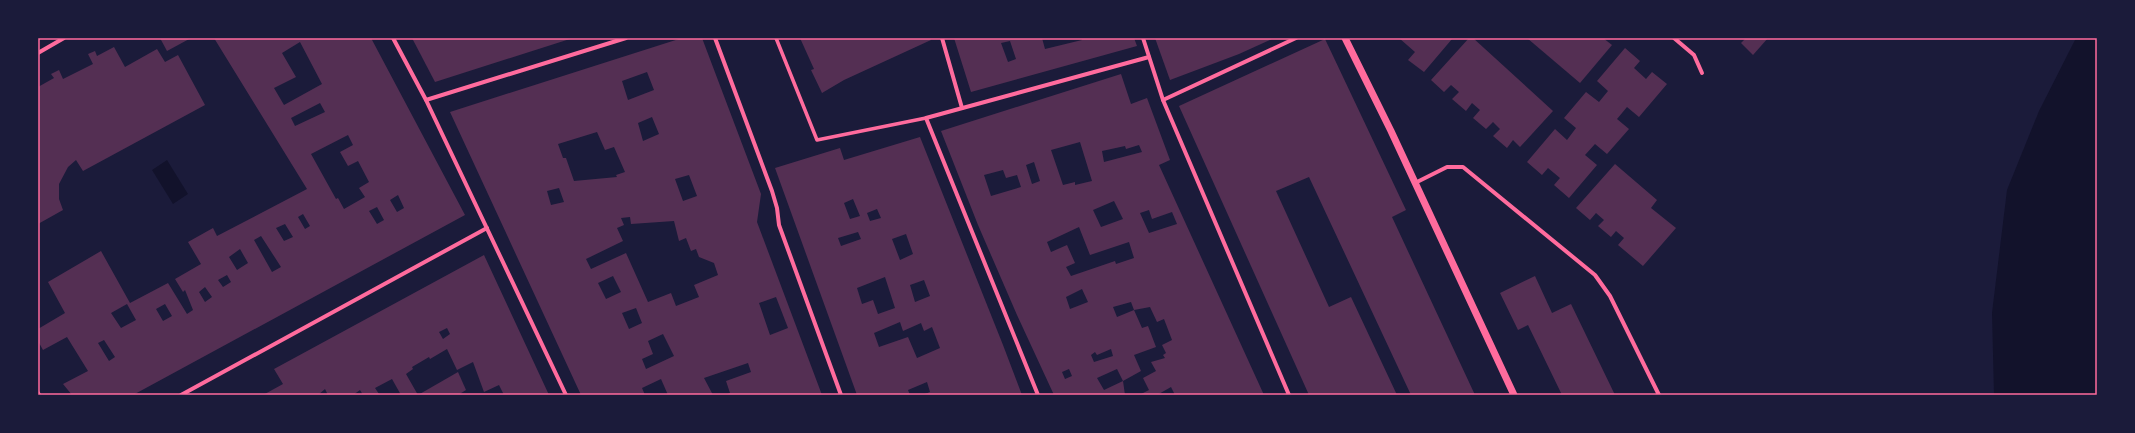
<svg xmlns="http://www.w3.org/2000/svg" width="2135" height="433" font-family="'Nunito Sans',sans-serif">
<rect width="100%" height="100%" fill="#1b1b3a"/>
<g fill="#12122b">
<polygon points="2076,38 2097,38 2097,395 1994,395 1992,313 2007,190 2039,111"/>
<polygon points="167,160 188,194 173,204 152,170"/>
</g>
<g fill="#542f53" fill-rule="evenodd">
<polygon points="160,38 191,38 167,51"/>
<path d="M214,38H371L465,215L133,395H72L63,384L88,371L67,337L43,350L38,341V329L65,313L48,282L101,251L130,303L168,283L187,314L193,310L185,290L183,292L175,279L201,264L188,242L213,228L217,236L307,189ZM300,42L322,84L284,105L274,88L296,77L282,53ZM320,103L325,112L295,126L291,118ZM348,135L353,145L340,152L348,166L358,161L369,182L359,188L365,197L344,209L338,198L336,199L311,154ZM398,195L404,208L397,212L390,200ZM377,207L384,220L377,224L369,211ZM303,214L310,226L305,229L298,217ZM285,224L293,237L284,241L276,228ZM261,236L281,267L272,272L254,240ZM240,249L248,263L237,270L229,257ZM227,275L231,282L223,287L218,280ZM205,287L212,297L205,302L199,292ZM127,304L136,320L121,328L111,313ZM165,304L172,316L163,321L156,309ZM104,340L115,357L109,361L98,343Z"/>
<polygon points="412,38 573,38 435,82"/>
<path d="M682,38H702L761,194L757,222L822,395H725L730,393L726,381L751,372L748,363L704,378L713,395H668L661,379L642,388L645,395H581L450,112ZM647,72L654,90L628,100L622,81ZM652,117L659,134L643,141L638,123ZM597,132L605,150L614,147L625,172L616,175L617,177L574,181L566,158H563L558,144ZM689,175L697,196L683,201L675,179ZM559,188L564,202L551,205L547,191ZM630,217L631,224L674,221L679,241L686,238L691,251L696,249L699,257L714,263L718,275L694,285L699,297L676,306L671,293L648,302L626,253L591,269L586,259L623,241L617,228L624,225L621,218ZM613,276L621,292L606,299L598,283ZM776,297L788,328L770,335L759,303ZM636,308L642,323L629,329L622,313ZM663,334L674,356L646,369L642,359L653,354L648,341Z"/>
<polygon points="800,38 929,38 931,40 844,80 822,93 811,70 814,69"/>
<path d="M954,38H1042L1045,49L1082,40L1081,38H1134L1137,46L971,92ZM1010,41L1016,59L1008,62L1001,43Z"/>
<polygon points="1155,38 1274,38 1239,54 1170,80"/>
<polygon points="1399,38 1451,38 1452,39 1424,72 1408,60 1415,52"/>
<polygon points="1469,38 1473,38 1553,111 1520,147 1513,140 1507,148 1493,136 1500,129 1493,122 1486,129 1473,118 1480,110 1472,103 1466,111 1452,99 1459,92 1451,85 1444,92 1431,80"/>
<polygon points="1527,38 1603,38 1612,45 1580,83"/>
<polygon points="1746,38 1768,38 1753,55 1741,43"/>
<polygon points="1325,39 1406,210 1392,217 1475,395 1411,395 1309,177 1276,191 1329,307 1351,297 1397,395 1309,395 1179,106"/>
<polygon points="114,47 125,67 157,49 165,62 178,55 205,105 83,171 76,160 68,167 59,184 59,199 63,210 38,224 38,87 54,78 51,74 59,70 63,79 93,64 88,54 95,51 97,56"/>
<polygon points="1625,48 1640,61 1634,68 1646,79 1652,72 1667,84 1639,117 1627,107 1617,119 1629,129 1607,154 1595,144 1585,155 1597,165 1569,198 1554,185 1560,178 1548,168 1542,175 1527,162 1555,129 1567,140 1576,128 1564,118 1586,92 1599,102 1608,91 1597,81"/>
<path d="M1121,74L1131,104L1147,98L1170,160L1159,165L1264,395H1175L1171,387L1157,395H1139L1149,390L1143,378L1156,371L1151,362L1165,358L1163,355L1166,353L1162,345L1172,340L1164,319L1157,322L1150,307L1134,310L1131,302L1113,307L1117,317L1134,310L1142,328L1148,326L1156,347L1134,355L1141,371L1123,381L1125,395H1054L1017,315L978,225L941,131ZM1080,142L1092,181L1075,185V182L1063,185L1051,150ZM1139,145L1142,152L1104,162L1102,151L1125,146L1126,149ZM1034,162L1040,181L1032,184L1026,165ZM1003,170L1006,178L1017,175L1021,187L991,196L984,175ZM1114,201L1123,219L1101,227L1093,210ZM1149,210L1152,219L1172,212L1177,224L1149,233L1140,213ZM1079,227L1090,255L1129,242L1134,258L1116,264L1115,261L1071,276L1066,267L1075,263L1067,245L1051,252L1047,242ZM1082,289L1088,302L1070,309L1066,297ZM1111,349L1113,356L1094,362L1091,355L1095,352L1097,355ZM1069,369L1072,376L1065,379L1062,372ZM1117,369L1123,381L1104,390L1097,378Z"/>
<path d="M920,137L1003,345L1022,395H922L930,392L927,382L908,390L910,395H857L775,168L840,148L844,160ZM853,199L860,216L850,219L844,203ZM877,209L881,218L870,221L867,213ZM858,232L861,239L841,246L838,238ZM906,234L913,254L900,260L892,239ZM885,277L895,308L878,314L873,300L862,304L857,288ZM924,280L930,296L915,302L910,285ZM900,322L903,331L921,323L924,331L932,327L940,348L917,358L908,337L879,347L874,333Z"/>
<polygon points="1615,164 1657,200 1651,208 1676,228 1643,266 1618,245 1624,238 1616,231 1611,237 1598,226 1604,220 1596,213 1590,220 1576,208"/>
<path d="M484,255L549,395H504L499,385L484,392L473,362L457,370L447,349L430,359L429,357L412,367L413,369L406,374L418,395H401L392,379L375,388L379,394L376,395H363L360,390L353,395H328L325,389L318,395H263L283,384L274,369ZM447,328L450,334L443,339L439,332Z"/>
<polygon points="1535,276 1552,313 1571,304 1615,395 1562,395 1528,325 1518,330 1500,293"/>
<polygon points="458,372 466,390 458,395 418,395"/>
</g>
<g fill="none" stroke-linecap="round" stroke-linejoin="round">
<polyline stroke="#ff6b9d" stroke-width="3.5" points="776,38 817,140 926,118"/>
<g stroke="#ff6b9d" stroke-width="4">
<polyline points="393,38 426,100 566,395"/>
<polyline points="715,38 772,191 777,208 779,225 841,395"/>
<polyline points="942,38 962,108"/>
<polyline points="1143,38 1163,100 1289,395"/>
<polyline points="1674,38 1694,55 1702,73"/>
<polyline points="38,53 64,38"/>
<polyline points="426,100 626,38"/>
<polyline points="1163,100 1296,38"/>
<polyline points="1415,183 1447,167 1463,167 1595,275 1610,296 1659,395"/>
<polyline points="38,393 39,395"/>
<polyline points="181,395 487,228"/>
<polyline points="1038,395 926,118 1149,57"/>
</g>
<polyline stroke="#ff6b9d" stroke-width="7" points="1345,38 1391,131 1514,395"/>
</g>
<rect width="2135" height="433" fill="none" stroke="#1b1b3a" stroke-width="78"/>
<rect x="39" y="39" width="2057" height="355" fill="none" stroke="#ff6b9d" stroke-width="1.5"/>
</svg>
